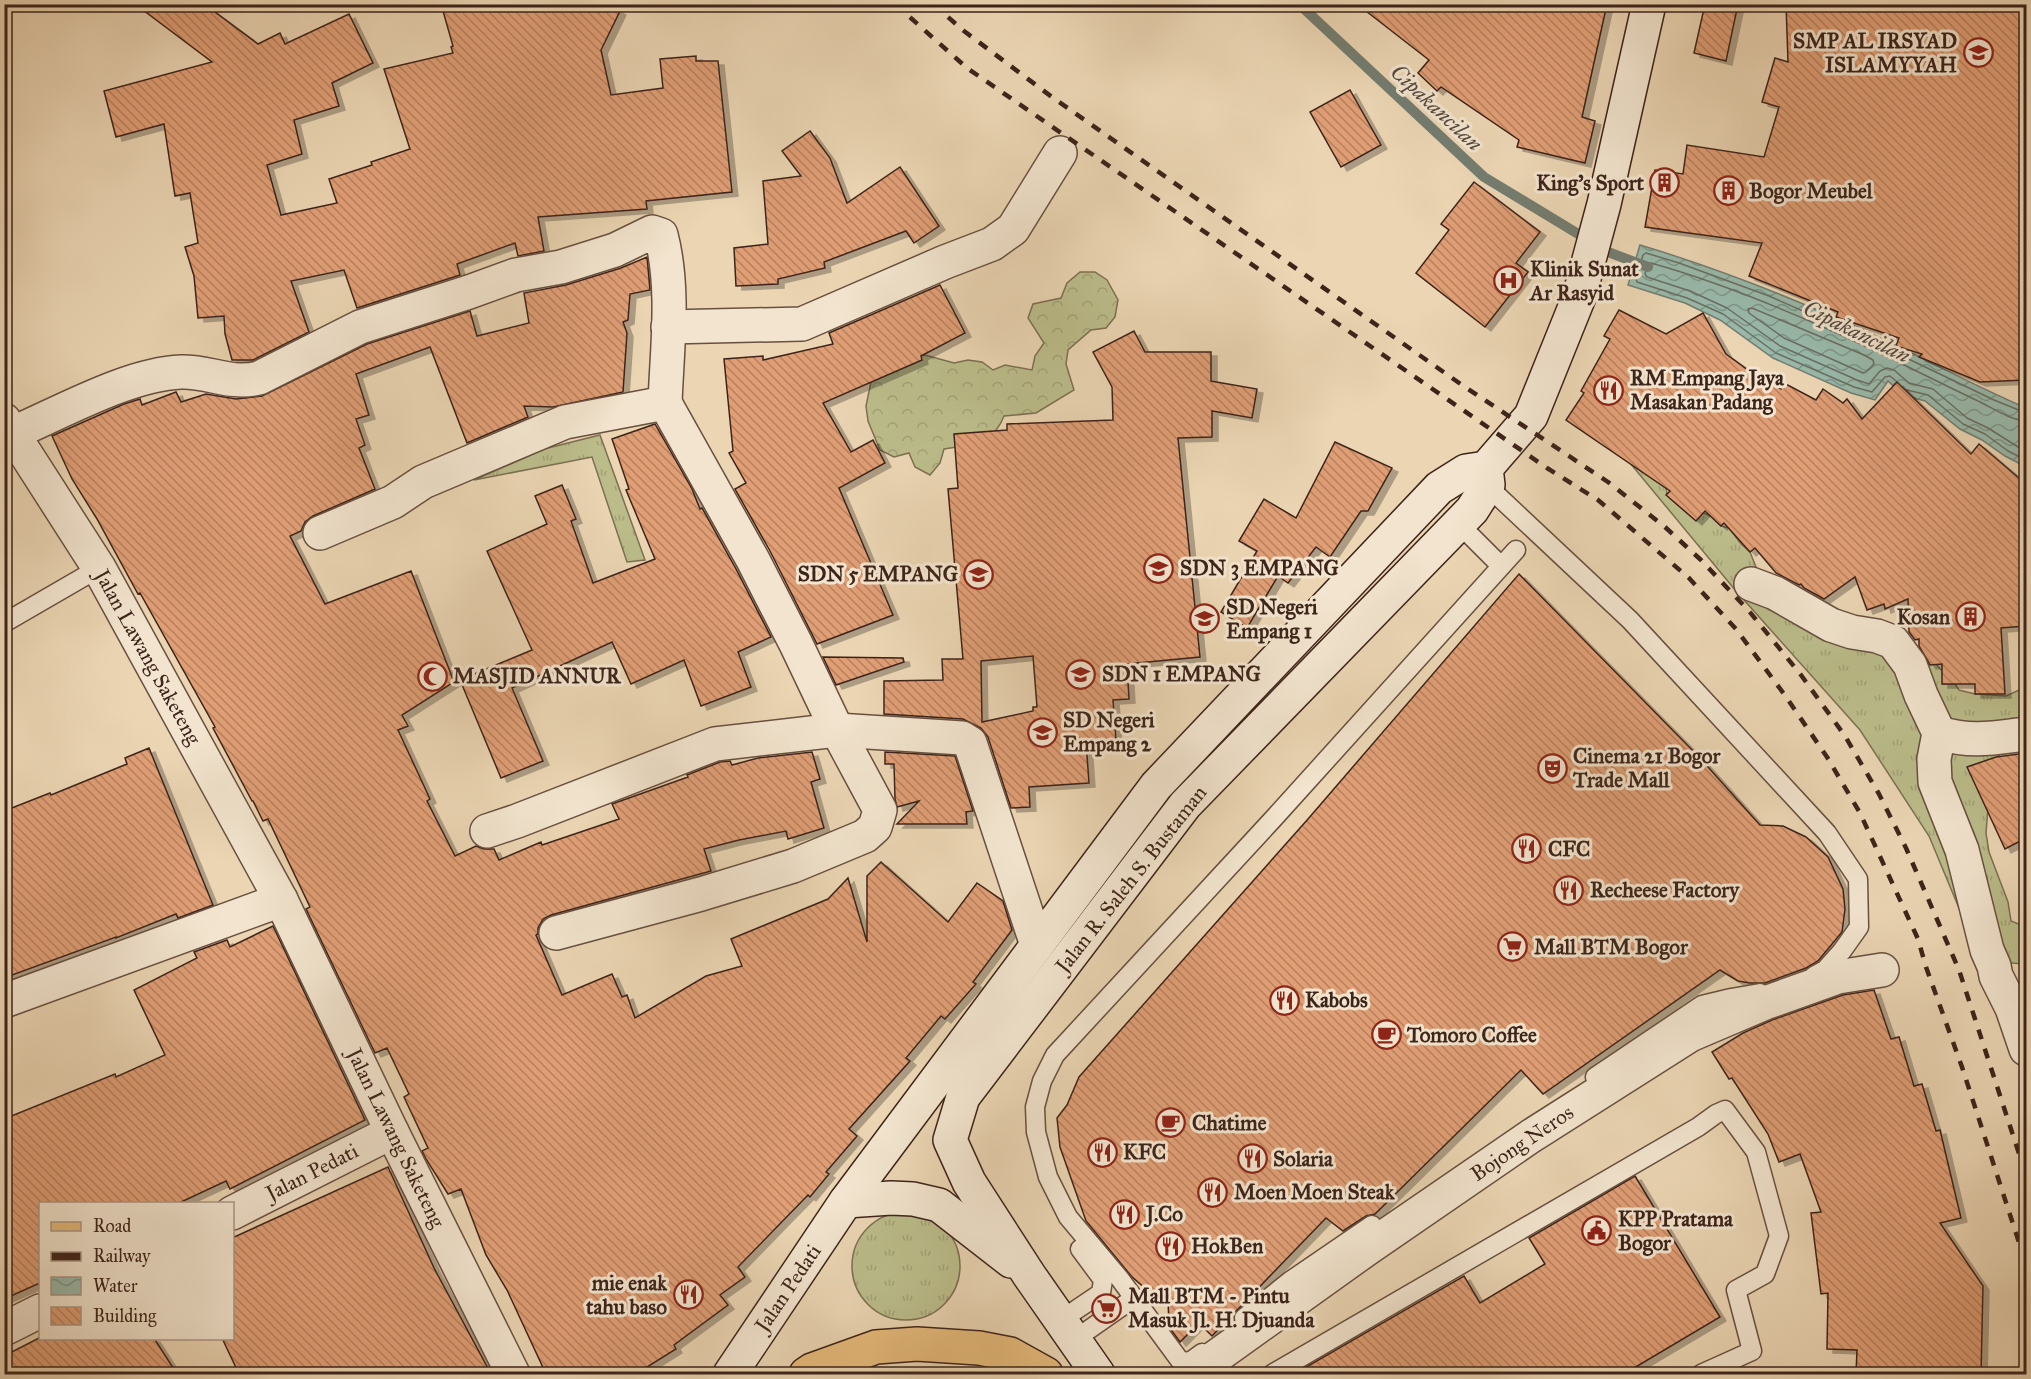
<svg xmlns="http://www.w3.org/2000/svg" width="2031" height="1379" font-family="'IM FELL Great Primer',serif">
<defs>
<pattern id="grass-tufts" width="24" height="20" patternUnits="userSpaceOnUse" patternTransform="scale(1.5)"><rect width="24" height="20" fill="#bbbc8a"/><path d="M3 7l-1-3M5 7V3M7 7l1-3M15 17l-1-3M17 17v-4M19 17l1-3" fill="none" stroke="#a2a176"/></pattern>
<pattern id="forest-crowns" width="20" height="18" patternUnits="userSpaceOnUse" patternTransform="scale(1.5)"><rect width="20" height="18" fill="#bbbc8a"/><path d="M2 6a3 3 0 1 1 6 0M12 15a3 3 0 1 1 6 0" fill="none" stroke="#a2a176"/></pattern>
<pattern id="water-waves" width="16" height="10" patternUnits="userSpaceOnUse" patternTransform="scale(1.5)"><rect width="16" height="10" fill="#98b9aa"/><path d="M0 5q4-4 8 0t8 0" fill="none" stroke="#7d968a"/></pattern>
<pattern id="building-back-hatch" width="6" height="6" patternUnits="userSpaceOnUse" patternTransform="scale(1.5)"><rect width="6" height="6" fill="#e09e75"/><path d="M-1 5l2 2M0 0l6 6M5-1l2 2" fill="none" stroke="#b7815f"/></pattern>
<filter id="shadow"><feDropShadow dx="6" dy="4" stdDeviation="0" flood-color="#0004"/></filter>
</defs>
<rect width="100%" height="100%" fill="#ebd5b3"/>
<filter id="stains"><feTurbulence type="fractalNoise" baseFrequency=".00333" numOctaves="4"/><feColorMatrix values="0 0 0 0 .2 0 0 0 0 .09 0 0 0 0 .02 0 0 0 .5 -.17"/></filter>
<radialGradient id="worn" r=".72"><stop offset=".6" stop-color="#630" stop-opacity="0"/><stop offset="1" stop-color="#630" stop-opacity=".3"/></radialGradient>
<g fill="url(#grass-tufts)" stroke="#7c7052" stroke-width="1.5">
<polygon points="600,435 645,560 627,562 592,457 474,480 544,449"/>
<path d="M1630,463C1641,472 1654,478 1666,487L1667,495L1712,517L1721,526L1729,528L1741,544L1750,552L1756,567L1765,581L1936,664L1942,671L1943,684H1955L1959,690L1975,694L2006,696L2026,687V715L2008,745L1995,760L1989,795L1986,833L1989,852L2008,902L2011,921L2026,927V964L1981,961L1929,836L1860,730L1736,591Z"/>
<circle cx="906" cy="1266" r="54"/>
</g>
<path fill="url(#forest-crowns)" stroke="#7c7052" stroke-width="1.5" d="M1080,272H1095L1107,280L1118,300L1115,317L1106,328L1091,330L1068,350L1066,364L1074,390L1036,413L1004,416C993,445 971,444 944,449L940,463L930,475L915,467L909,453L894,457L880,450L868,421L866,406L872,377L911,358L925,355L954,363L968,360L982,362L993,370L1005,365L1032,370L1035,356L1044,343L1028,318L1033,304L1061,298L1067,283Z"/>
<path fill="url(#water-waves)" stroke="#747d70" stroke-width="1.5" d="M1640,245C1720,269 1798,300 1874,335C1925,359 1975,386 2026,408V467L2005,456L1982,440L1960,429L1925,401L1903,395L1888,381L1875,400L1851,393L1773,358L1720,320L1685,303L1628,285Z"/>
<g fill="none" stroke-linecap="round" stroke-linejoin="round">
<g stroke="#6a6e62" stroke-width="1.5">
<polygon points="1752,308 1864,355 1873,360 1874,364 1866,372 1863,373 1784,338 1749,313 1748,309"/>
<polyline points="1896,381 1890,376 1885,377 1872,392 1854,387 1776,353 1723,314 1687,298 1637,282 1636,279 1643,255 1646,253 1679,263 1769,296 1871,341 1994,400 2026,413"/>
<polyline points="1907,390 1928,395 1963,424 1985,434 2008,451 2026,460"/>
<path d="M2026,421C2010,420 1991,407 1976,400C1940,383 1905,365 1869,348C1799,315 1726,284 1651,263L1648,264L1645,274L1647,277L1690,291L1727,308L1780,346L1857,380L1869,384L1880,371L1887,368L1894,370L1909,383L1933,389L1967,418L1988,428L2026,452"/>
</g>
<polyline stroke="#747d70" stroke-width="10" points="1299,4 1484,177 1608,252 1648,267"/>
</g>
<g fill="url(#building-back-hatch)" stroke="#3d241a" stroke-width="1.5" fill-rule="evenodd" filter="url(#shadow)">
<polygon points="135,4 204,4 258,44 280,33 285,44 349,14 373,63 332,83 339,106 294,120 302,154 267,165 281,215 337,203 329,179 372,165 371,162 410,149 384,69 453,53 451,47 453,46 441,4 606,4 620,11 601,50 611,95 663,88 660,59 696,56 696,61 718,61 732,192 646,201 647,209 538,217 544,251 518,256 515,243 457,264 460,275 357,308 344,270 291,281 309,332 253,360 232,360 225,334 224,316 198,318 194,276 185,247 198,243 190,193 175,196 164,124 116,137 104,91 212,62"/>
<polygon points="1357,4 1607,4 1582,117 1595,121 1585,163 1517,147 1519,140 1441,87 1437,91 1418,73 1429,60"/>
<polygon points="1705,4 1738,4 1726,61 1694,53"/>
<polygon points="1786,4 2026,4 2026,288 2023,289 2026,380 1980,382 1919,357 1922,354 1896,346 1899,338 1836,317 1838,312 1749,276 1762,243 1645,227 1655,170 1683,174 1687,145 1764,157 1779,107 1762,102 1775,58 1788,62"/>
<polygon points="1350,90 1381,145 1341,167 1310,112"/>
<polygon points="810,131 830,158 847,203 900,167 939,226 914,243 906,231 824,262 825,268 778,279 778,284 736,286 734,248 768,244 763,181 801,176 782,151"/>
<polygon points="1474,182 1540,232 1516,263 1528,272 1485,327 1416,273 1449,230 1441,224"/>
<polygon points="647,257 650,290 630,294 628,320 623,322 627,333 623,392 553,407 524,406 528,417 467,443 430,347 356,374 369,415 356,419 365,445 359,448 375,489 313,516 305,522 301,531 290,536 325,604 411,571 454,682 402,715 408,726 398,730 430,799 427,801 455,856 476,846 484,849 494,849 499,860 541,842 542,845 619,819 612,804 688,777 687,775 720,762 730,761 732,765 758,758 812,752 820,779 811,782 824,828 788,839 786,831 739,840 704,849 711,871 551,915 543,919 538,928 538,934 536,935 562,995 612,974 622,997 627,995 635,1018 706,976 742,966 731,939 828,899 848,878 867,942 867,876 881,862 948,922 977,883 1003,901 1012,930 973,982 976,984 945,1019 941,1016 906,1058 910,1061 849,1129 857,1136 826,1172 829,1174 810,1197 808,1195 738,1267 745,1277 720,1295 728,1305 674,1345 676,1349 636,1374 546,1374 507,1290 486,1255 461,1189 448,1194 426,1159 422,1151 428,1148 404,1097 409,1094 387,1048 375,1053 306,909 310,907 268,819 263,821 253,801 252,801 213,728 215,727 140,593 138,594 97,519 72,479 52,436 124,404 140,399 142,405 176,392 181,402 206,394 236,399 262,396 367,344 470,311 477,336 529,323 524,293 566,285 621,268"/>
<polygon points="940,285 965,333 921,356 922,360 823,403 851,452 873,440 885,463 839,488 893,615 817,644 770,551 735,489 746,483 729,453 733,451 724,359 763,356 763,360 833,344 829,333"/>
<polygon points="1619,310 1666,334 1703,313 1726,354 1755,375 1781,389 1784,383 1816,400 1823,389 1843,403 1847,399 1862,419 1897,382 1971,454 1979,444 2026,484 2026,626 2001,628 2005,694 1975,694 1975,684 1942,684 1942,664 1930,665 1919,646 1919,639 1915,640 1909,632 1908,599 1885,609 1884,604 1867,610 1855,577 1824,599 1804,588 1801,584 1799,585 1776,573 1755,548 1750,552 1724,523 1721,526 1705,511 1696,521 1666,495 1670,491 1566,420 1584,393 1581,391 1610,339 1604,336"/>
<path d="M1134,331L1145,352H1211V381L1257,389L1252,418L1212,411V437L1178,438L1200,657L1127,664L1129,699L1113,700L1116,740L1086,741L1089,783L1029,787L1030,807L1011,808L988,737L981,728L963,719L884,714V681L943,680L942,659H963L948,489L958,488L954,434L1007,430V424L1113,420L1112,387L1093,352ZM1033,656L1037,707H1033V711L982,722L981,661Z"/>
<polygon points="655,424 692,489 700,509 702,508 736,569 771,637 738,652 751,687 701,706 684,660 631,684 612,642 512,688 543,761 501,778 460,680 532,650 487,551 547,524 535,496 562,485 576,519 571,521 593,583 655,559 626,490 629,489 612,439"/>
<polygon points="1335,442 1392,468 1368,511 1361,511 1330,557 1316,547 1288,583 1278,576 1247,628 1221,612 1257,551 1239,541 1264,499 1296,518"/>
<polygon points="1519,574 1700,758 1760,825 1783,826 1806,837 1828,857 1843,889 1845,909 1842,932 1818,961 1806,968 1765,983 1750,983 1738,981 1720,970 1543,1094 1521,1070 1375,1214 1366,1216 1343,1231 1326,1218 1212,1336 1199,1323 1180,1342 1169,1327 1168,1299 1146,1289 1132,1277 1086,1221 1060,1147 1057,1118 1067,1105 1079,1077 1308,819"/>
<polygon points="823,657 903,658 904,662 836,685"/>
<polygon points="149,748 213,905 178,918 176,914 116,938 116,937 4,978 4,811 50,793 51,795 127,764 125,758"/>
<polygon points="885,752 955,756 973,811 966,812 967,824 897,824 919,801 897,807 895,799 894,764 885,764"/>
<polygon points="2026,753 2026,838 2005,849 1967,767 1996,757"/>
<polygon points="273,926 365,1120 230,1189 226,1181 179,1203 40,1203 40,1283 4,1299 4,1119 115,1074 116,1077 165,1055 134,990 197,958 194,952 227,940 230,947"/>
<polygon points="1874,990 1891,1039 1899,1037 1914,1086 1922,1084 1936,1131 1940,1130 1961,1218 1940,1223 1983,1286 1981,1374 1856,1374 1857,1350 1827,1349 1828,1293 1821,1294 1811,1213 1821,1212 1800,1154 1779,1162 1768,1134 1732,1078 1729,1079 1712,1052 1743,1033 1772,1020 1843,995"/>
<polygon points="388,1167 434,1268 491,1374 239,1374 222,1338 232,1338 232,1238"/>
<polygon points="1635,1176 1720,1317 1624,1374 1294,1374 1464,1276 1480,1303 1545,1264 1529,1238"/>
<polygon points="39,1338 154,1338 177,1374 4,1374 4,1356"/>
</g>
<g fill="none" stroke-linecap="round" stroke-linejoin="round">
<defs>
<g id="service">
<polyline points="1483,482 1630,620 1827,833 1858,879 1859,927 1842,951 1825,970 1814,976"/>
<polyline points="1459,524 1501,566"/>
<polyline points="4,623 99,568"/>
<polyline points="1595,1077 1702,1005 1731,998 1760,993"/>
<polyline points="1244,1318 1290,1281 1372,1225"/>
<polyline points="1061,1320 1101,1293 1103,1280 1080,1249"/>
<polyline points="1074,1340 1134,1298"/>
<polyline points="1202,1353 1191,1361 1181,1362 1120,1279 1068,1217 1048,1177 1036,1132 1035,1107 1042,1081 1055,1055 1274,818 1516,550"/>
<polyline points="1272,1374 1698,1127 1716,1114 1725,1110 1756,1152 1779,1236 1765,1274 1736,1290 1752,1351 1701,1374"/>
</g>
<g id="minor">
<polyline points="668,327 802,324 945,262 992,244 1013,229 1060,153"/>
<polyline points="4,420 99,568 281,900 392,1132 513,1374"/>
<path d="M13,433C62,412 129,374 181,372C209,371 229,385 259,378L360,327L469,292L516,275L561,267L615,250L652,232L661,235C675,289 667,348 665,403"/>
<polyline points="320,533 393,502 423,482 565,422 665,403 753,560 796,644 837,730 880,810 875,827 865,836 793,866 701,894 556,933"/>
<polyline points="1751,584 1775,593 1831,625 1852,632 1877,636 1893,642 1910,665 1921,695 1939,733 1934,759 1935,782 1962,850 1987,950 1994,966 1996,976 2012,1008 2026,1049"/>
<path d="M1939,733C1971,743 1994,738 2026,734"/>
<polyline points="487,831 517,821 715,744 837,730 962,738 970,743 1037,945"/>
<polyline points="4,1001 281,900"/>
<polyline points="232,1213 392,1132"/>
<polyline points="4,1329 40,1311"/>
<polyline points="1192,1374 1368,1248 1531,1136 1690,1035 1765,1003 1838,977 1882,970"/>
</g>
<g id="secondary">
<polyline points="846,1201 891,1198 913,1199 939,1205 1011,1261"/>
<polyline points="730,1374 846,1201 1156,786 1439,488 1466,471 1486,468 1531,416 1579,297 1604,204 1649,4"/>
<polyline points="1098,1374 1029,1275 969,1182 950,1140 963,1097 1185,805 1472,510 1488,485 1486,468"/>
</g>
<polyline id="primary" points="806,1374 812,1370 876,1347 917,1344 979,1348 1010,1354 1046,1374"/>
</defs>
<use href="#service" stroke="#685040" stroke-width="21"/>
<use href="#minor" stroke="#685040" stroke-width="36"/>
<use href="#secondary" stroke="#3d241a" stroke-width="36"/>
<use href="#primary" stroke="#3d241a" stroke-width="36"/>
<use href="#service" stroke="#f2e4ce" stroke-width="18"/>
<use href="#minor" stroke="#f2e4ce" stroke-width="33"/>
<use href="#secondary" stroke="#f2e4ce" stroke-width="33"/>
<use href="#primary" stroke="#e6ba7a" stroke-width="33"/>
<g stroke="#3d241a" stroke-width="4.5" stroke-dasharray="10 10" stroke-linecap="butt">
<polyline points="895,4 967,68 1547,468 1598,500 1689,578 1736,629 1784,694 1827,757 1860,813 1918,939 1926,967 1962,1067 2026,1264"/>
<polyline points="933,4 964,31 1052,97 1462,385 1608,482 1665,527 1701,560 1749,611 1801,675 1845,736 1879,794 1906,848 1959,970 2026,1175"/>
</g>
</g>
<defs>
<symbol id="school-ring" viewBox="-11 -11 22 22"><circle r="9.5" fill="#f2e4ce" stroke="#8f2418" stroke-width="1.5"/><path d="M0-5L7-2L0 1L-7-2ZM-4 1L0 2.5L4 1V4Q0 6-4 4Z" fill="#8f2418"/></symbol>
<symbol id="building-ring" viewBox="-11 -11 22 22"><circle r="9.5" fill="#f2e4ce" stroke="#8f2418" stroke-width="1.5"/><path d="M-4-6H4V6H1V3H-1V6H-4ZM-2.5-4.3h1.7v1.8h-1.7ZM.8-4.3h1.7v1.8H.8ZM-2.5-1h1.7V.8h-1.7ZM.8-1h1.7V.8H.8Z" fill="#8f2418"/></symbol>
<symbol id="hospital-ring" viewBox="-11 -11 22 22"><circle r="9.5" fill="#f2e4ce" stroke="#8f2418" stroke-width="1.5"/><path d="M-5-5h3v3.5h4V-5h3V5h-3V1.5h-4V5h-3Z" fill="#8f2418"/></symbol>
<symbol id="restaurant-ring" viewBox="-11 -11 22 22"><circle r="9.5" fill="#f2e4ce" stroke="#8f2418" stroke-width="1.5"/><path d="M-5-6h1v4h1v-4h1v4h1v-4h1v5L-1.5 .5V6h-2V.5L-5-1ZM5-6V6H3V1.5H1.5Q1.5-4 5-6Z" fill="#8f2418"/></symbol>
<symbol id="mosque-ring" viewBox="-11 -11 22 22"><circle r="9.5" fill="#f2e4ce" stroke="#8f2418" stroke-width="1.5"/><path d="M3.5-4.9A6 6 0 1 0 3.5 4.9A5 5 0 1 1 3.5-4.9Z" fill="#8f2418"/></symbol>
<symbol id="theatre-ring" viewBox="-11 -11 22 22"><circle r="9.5" fill="#f2e4ce" stroke="#8f2418" stroke-width="1.5"/><path d="M-5-5.5Q0-4 5-5.5V0Q5 5 0 6Q-5 5-5 0ZM-3.3-2.5H-1v1.5H-3.3ZM1-2.5H3.3v1.5H1ZM-2.8 1Q0 5.5 2.8 1Z" fill="#8f2418"/></symbol>
<symbol id="supermarket-ring" viewBox="-11 -11 22 22"><circle r="9.5" fill="#f2e4ce" stroke="#8f2418" stroke-width="1.5"/><path d="M-6-5.5h2.5l.6 2H6L4.5 2H-2.5L-4.4-4H-6ZM-1.5 3.2a1.3 1.3 0 1 0 .1 0ZM3 3.2a1.3 1.3 0 1 0 .1 0Z" fill="#8f2418"/></symbol>
<symbol id="cafe-ring" viewBox="-11 -11 22 22"><circle r="9.5" fill="#f2e4ce" stroke="#8f2418" stroke-width="1.5"/><path d="M-5.5-4.5H6V0H3Q3 3.5 0 3.5H-2.5Q-5.5 3.5-5.5 0ZM3-3.2v2h1.7v-2ZM-6 4.5H4V6H-6Z" fill="#8f2418"/></symbol>
<symbol id="civic-ring" viewBox="-11 -11 22 22"><circle r="9.5" fill="#f2e4ce" stroke="#8f2418" stroke-width="1.5"/><path d="M-.6-6.5H3V-4.5H.6V-3L4-1V1h2V6H-6V1h2V-1L-.6-3ZM-1.2 2.5V6h2.4V2.5Z" fill="#8f2418"/></symbol>
</defs>
<g fill-rule="evenodd">
<use href="#school-ring" x="1962" y="36" width="33" height="33"/>
<use href="#building-ring" x="1648" y="166" width="33" height="33"/>
<use href="#building-ring" x="1712" y="174" width="33" height="33"/>
<use href="#hospital-ring" x="1492" y="264" width="33" height="33"/>
<use href="#restaurant-ring" x="1592" y="374" width="33" height="33"/>
<use href="#school-ring" x="1142" y="552" width="33" height="33"/>
<use href="#school-ring" x="962" y="558" width="33" height="33"/>
<use href="#building-ring" x="1954" y="600" width="33" height="33"/>
<use href="#school-ring" x="1188" y="602" width="33" height="33"/>
<use href="#school-ring" x="1064" y="658" width="33" height="33"/>
<use href="#mosque-ring" x="416" y="660" width="33" height="33"/>
<use href="#school-ring" x="1026" y="716" width="33" height="33"/>
<use href="#theatre-ring" x="1536" y="752" width="33" height="33"/>
<use href="#restaurant-ring" x="1510" y="832" width="33" height="33"/>
<use href="#restaurant-ring" x="1552" y="874" width="33" height="33"/>
<use href="#supermarket-ring" x="1496" y="930" width="33" height="33"/>
<use href="#restaurant-ring" x="1268" y="984" width="33" height="33"/>
<use href="#cafe-ring" x="1370" y="1018" width="33" height="33"/>
<use href="#cafe-ring" x="1154" y="1106" width="33" height="33"/>
<use href="#restaurant-ring" x="1086" y="1136" width="33" height="33"/>
<use href="#restaurant-ring" x="1236" y="1142" width="33" height="33"/>
<use href="#restaurant-ring" x="1196" y="1176" width="33" height="33"/>
<use href="#restaurant-ring" x="1108" y="1198" width="33" height="33"/>
<use href="#civic-ring" x="1580" y="1214" width="33" height="33"/>
<use href="#restaurant-ring" x="1154" y="1230" width="33" height="33"/>
<use href="#restaurant-ring" x="672" y="1278" width="33" height="33"/>
<use href="#supermarket-ring" x="1090" y="1292" width="33" height="33"/>
</g>
<g text-anchor="middle" stroke-width="6" stroke-linejoin="round" paint-order="stroke">
<g font-size="21" font-weight="bold" fill="#3d241a" stroke="#f2e4ce" text-anchor="start">
<text x="1957" y="48" text-anchor="end">SMP AL IRSYAD<tspan x="1957" dy="24">ISLAMYYAH</tspan></text>
<text x="1644" y="190" text-anchor="end">King's Sport</text>
<text x="1749" y="198">Bogor Meubel</text>
<text x="1530" y="276">Klinik Sunat<tspan x="1530" dy="24">Ar Rasyid</tspan></text>
<text x="1630" y="385">RM Empang Jaya<tspan x="1630" dy="24">Masakan Padang</tspan></text>
<text x="1180" y="575">SDN 3 EMPANG</text>
<text x="958" y="581" text-anchor="end">SDN 5 EMPANG</text>
<text x="1226" y="614">SD Negeri<tspan x="1226" dy="24">Empang 1</tspan></text>
<text x="1950" y="624" text-anchor="end">Kosan</text>
<text x="1102" y="681">SDN 1 EMPANG</text>
<text x="453" y="683">MASJID ANNUR</text>
<text x="1063" y="727">SD Negeri<tspan x="1063" dy="24">Empang 2</tspan></text>
<text x="1573" y="763">Cinema 21 Bogor<tspan x="1573" dy="24">Trade Mall</tspan></text>
<text x="1548" y="856">CFC</text>
<text x="1590" y="897">Recheese Factory</text>
<text x="1534" y="954">Mall BTM Bogor</text>
<text x="1305" y="1007">Kabobs</text>
<text x="1407" y="1042">Tomoro Coffee</text>
<text x="1192" y="1130">Chatime</text>
<text x="1123" y="1159">KFC</text>
<text x="1273" y="1166">Solaria</text>
<text x="1234" y="1199">Moen Moen Steak</text>
<text x="1146" y="1221">J.Co</text>
<text x="1618" y="1226">KPP Pratama<tspan x="1618" dy="24">Bogor</tspan></text>
<text x="1191" y="1253">HokBen</text>
<text x="667" y="1290" text-anchor="end">mie enak<tspan x="667" dy="24">tahu baso</tspan></text>
<text x="1128" y="1303">Mall BTM - Pintu<tspan x="1128" dy="24">Masuk Jl. H. Djuanda</tspan></text>
</g>
<g font-size="21" fill="#3d241a" stroke="#f2e4ce">
<text transform="translate(148 657) rotate(61)" y="7">Jalan Lawang Saketeng</text>
<text transform="translate(1131 879) rotate(-52)" y="7">Jalan R. Saleh S. Bustaman</text>
<text transform="translate(396 1138) rotate(64)" y="7">Jalan Lawang Saketeng</text>
<text transform="translate(1522 1143) rotate(-34)" y="7">Bojong Neros</text>
<text transform="translate(312 1172) rotate(-27)" y="7">Jalan Pedati</text>
<text transform="translate(788 1288) rotate(-56)" y="7">Jalan Pedati</text>
</g>
<g font-size="22" font-style="italic" fill="#54493e" stroke="#f2e4ce">
<text transform="translate(1437 107) rotate(43)" y="8">Cipakancilan</text>
<text transform="translate(1857 331) rotate(26)" y="8">Cipakancilan</text>
</g>
</g>
<rect width="2031" height="1379" fill="none" stroke="#ebd5b3" stroke-width="24"/>
<rect x="6" y="6" width="2019" height="1367" fill="none" stroke="#3d241a" stroke-width="3"/>
<rect x="12" y="12" width="2007" height="1355" fill="none" stroke="#3d241a" stroke-width="1.5"/>
<rect x="39" y="1202" width="195" height="138" fill="#f2e4ce" stroke="#aa9786" stroke-width="1.5"/>
<rect x="51" y="1222" width="30" height="9" fill="#e6ba7a" stroke="#aa9786" stroke-width="1.5"/>
<text x="93" y="1232" font-size="18" fill="#3d241a">Road</text>
<rect x="51" y="1252" width="30" height="9" fill="#3d241a" stroke="#aa9786" stroke-width="1.5"/>
<text x="93" y="1262" font-size="18" fill="#3d241a">Railway</text>
<rect x="51" y="1277" width="30" height="18" fill="url(#water-waves)" stroke="#aa9786" stroke-width="1.5"/>
<text x="93" y="1292" font-size="18" fill="#3d241a">Water</text>
<rect x="51" y="1307" width="30" height="18" fill="url(#building-back-hatch)" stroke="#aa9786" stroke-width="1.5"/>
<text x="93" y="1322" font-size="18" fill="#3d241a">Building</text>
<rect width="100%" height="100%" filter="url(#stains)"/>
<rect width="100%" height="100%" fill="url(#worn)"/>
</svg>
